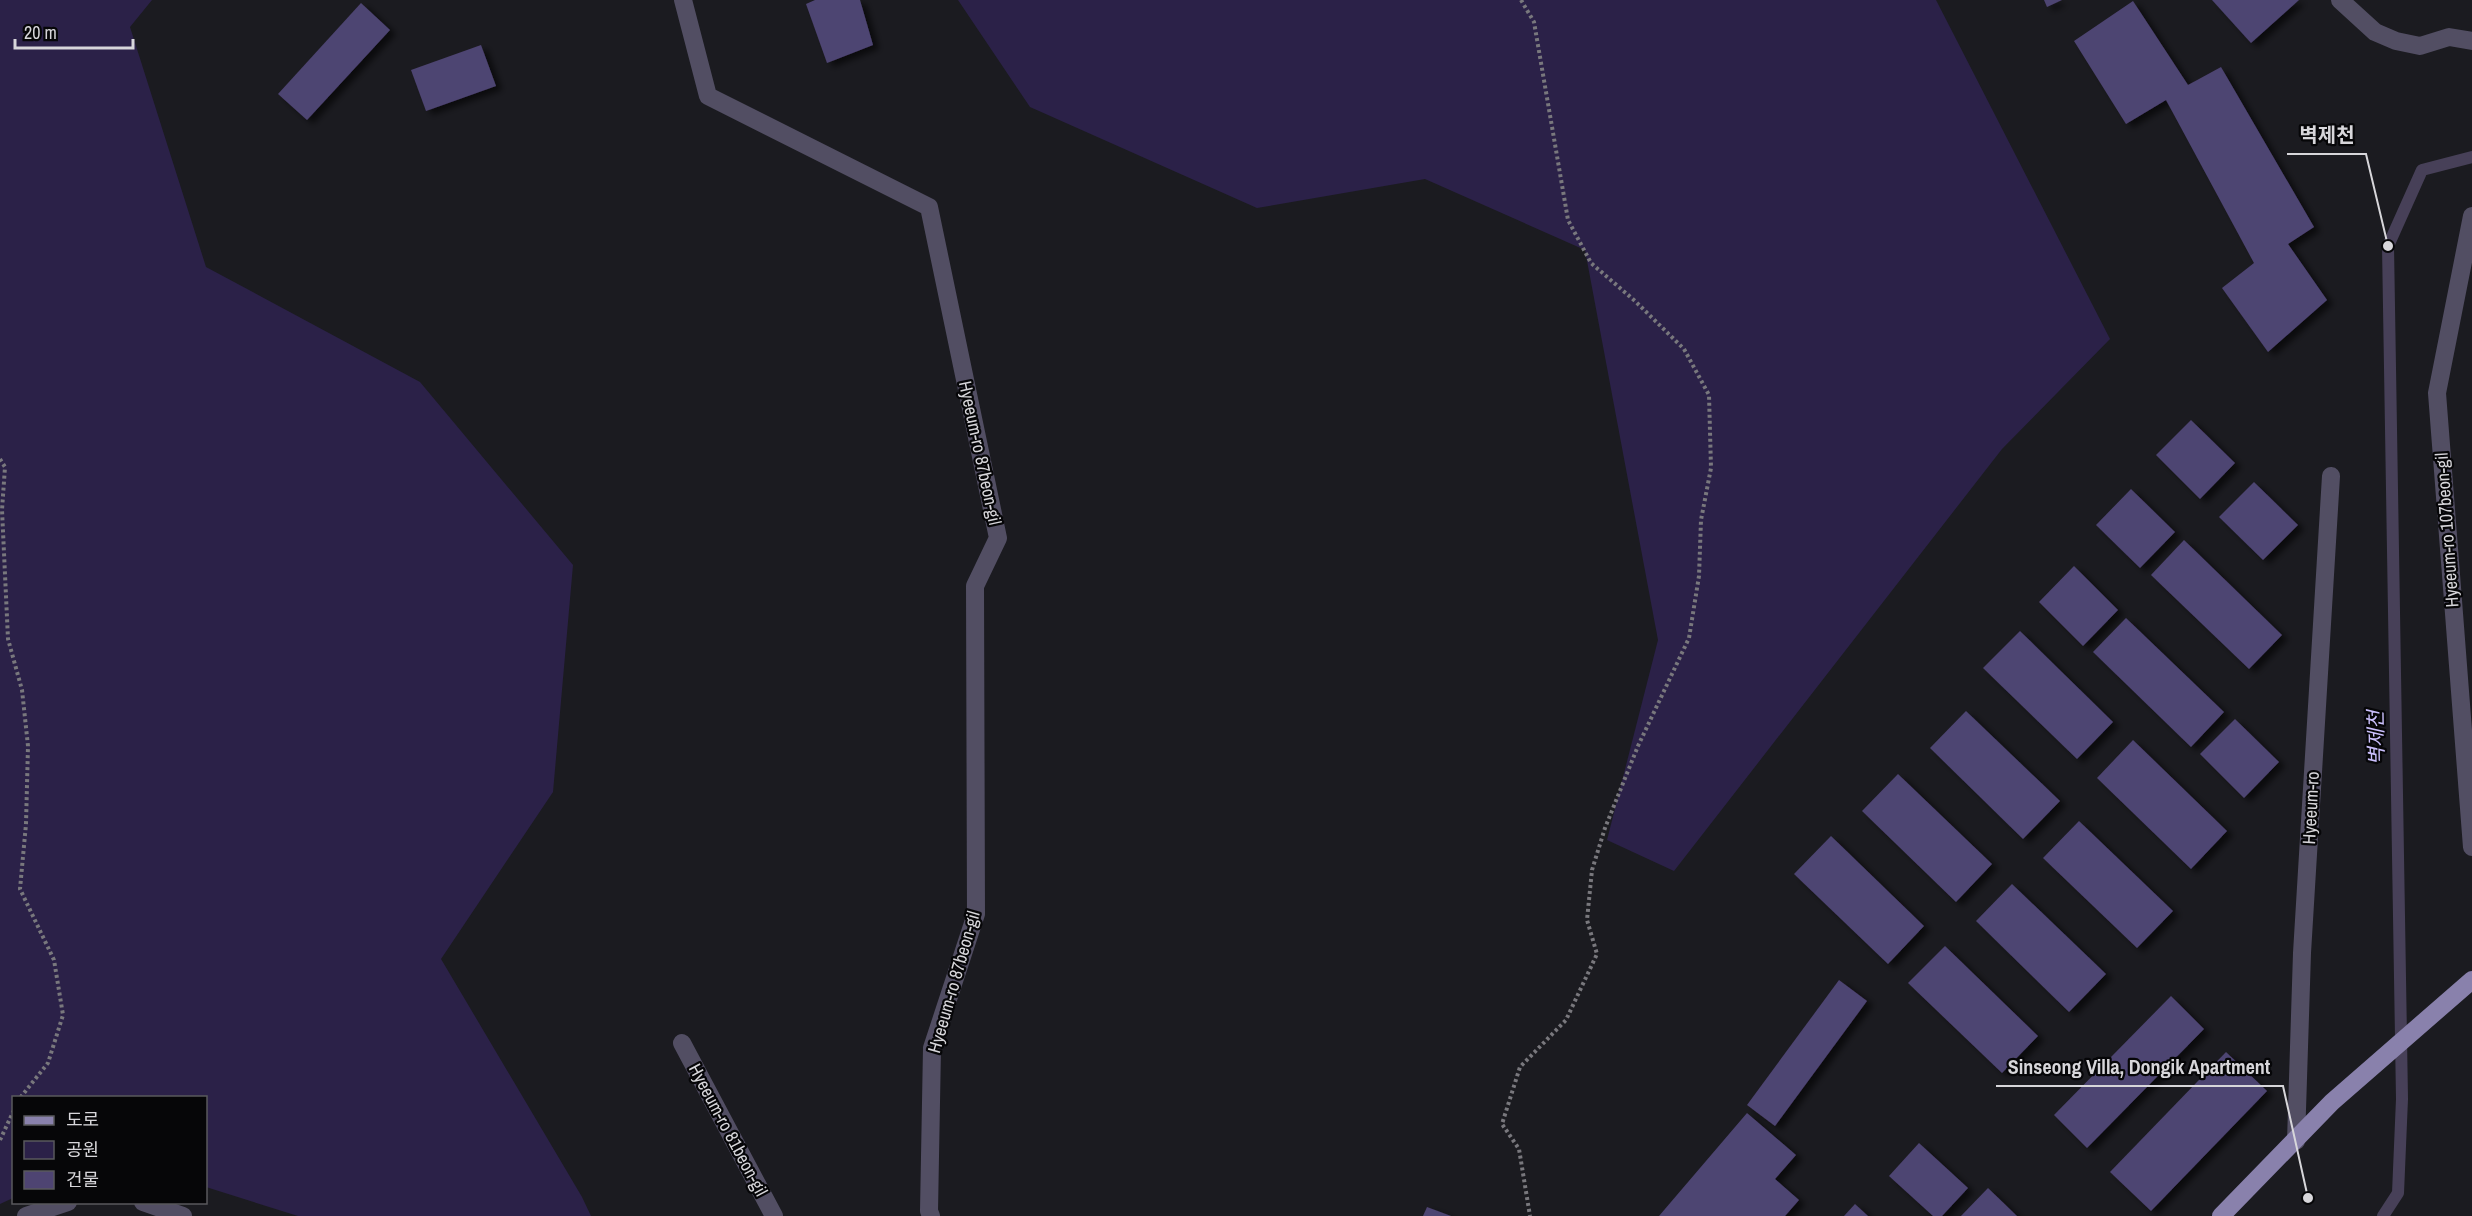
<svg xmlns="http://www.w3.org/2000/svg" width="2472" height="1216" font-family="'Archivo Narrow','Noto Sans KR',sans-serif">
<defs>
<filter id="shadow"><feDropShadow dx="6" dy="4" stdDeviation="3" flood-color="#0009"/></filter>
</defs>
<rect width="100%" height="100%" fill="#1b1b20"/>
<g fill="#2b2148">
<polygon points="0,0 152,0 130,27 206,267 420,382 573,565 553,792 441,959 582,1197 591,1216 298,1216 206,1187 206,1098 14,1098 13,1198 0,1204"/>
<polygon points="958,0 1936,0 2110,339 2002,449 1674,871 1607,840 1658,640 1585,250 1425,179 1257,208 1030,107"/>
</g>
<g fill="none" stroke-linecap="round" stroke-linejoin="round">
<polyline stroke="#474058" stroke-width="12" points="2383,1216 2398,1193 2402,1099 2388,246 2422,170 2472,157"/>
</g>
<g fill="#4e4472" filter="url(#shadow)">
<polygon points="815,0 860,0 873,45 827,63 806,4"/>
<polygon points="2044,0 2062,0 2047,7"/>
<polygon points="2212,0 2299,0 2251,43"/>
<polygon points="2133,1 2188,85 2221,67 2314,227 2288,244 2327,300 2268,352 2222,288 2254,263 2166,100 2126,124 2074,41"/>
<polygon points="361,3 390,30 307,120 278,94"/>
<polygon points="481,45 496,86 426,111 411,70"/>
<polygon points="2191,420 2235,463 2200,499 2156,455"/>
<polygon points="2254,482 2298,525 2263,560 2219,517"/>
<polygon points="2131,489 2175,532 2140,568 2096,525"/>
<polygon points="2184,540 2282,635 2249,669 2151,575"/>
<polygon points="2074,566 2118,610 2083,646 2039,602"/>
<polygon points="2126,618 2224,712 2191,747 2093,652"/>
<polygon points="2020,631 2113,722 2077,759 1983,668"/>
<polygon points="1966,711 2060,801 2023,839 1930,748"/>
<polygon points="2235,719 2279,762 2244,798 2200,754"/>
<polygon points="2133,740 2227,831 2191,869 2097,778"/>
<polygon points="1898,774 1992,864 1956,902 1862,811"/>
<polygon points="2079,821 2173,911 2137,948 2043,858"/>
<polygon points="1831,836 1924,926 1888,964 1794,874"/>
<polygon points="2012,884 2106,974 2069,1012 1976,921"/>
<polygon points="1945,946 2038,1036 2002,1073 1908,983"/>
<polygon points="1839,980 1867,1001 1775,1126 1747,1105"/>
<polygon points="2171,996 2204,1029 2087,1148 2054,1115"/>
<polygon points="2226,1052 2267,1091 2151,1211 2110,1172"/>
<polygon points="1747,1113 1796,1155 1775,1179 1799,1200 1785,1216 1659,1216"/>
<polygon points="1919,1143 1968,1188 1942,1216 1933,1216 1889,1176"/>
<polygon points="1988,1188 2017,1216 1961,1216"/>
<polygon points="1855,1204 1868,1216 1844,1216"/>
<polygon points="1427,1207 1451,1216 1423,1216"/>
</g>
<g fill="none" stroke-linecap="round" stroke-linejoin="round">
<g stroke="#79787d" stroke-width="4" stroke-dasharray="3 3" stroke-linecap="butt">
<polyline points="1521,0 1534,22 1568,220 1591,263 1635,301 1684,349 1709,395 1711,468 1701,520 1699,576 1689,638 1638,746 1605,828 1592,870 1587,920 1597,954 1566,1020 1520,1067 1502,1124 1519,1149 1530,1216"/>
<polyline points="0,459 5,467 2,510 8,639 22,690 28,746 26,824 20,889 54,960 63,1015 48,1063 20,1098"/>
<polyline points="0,1140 14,1110"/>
</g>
<g stroke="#524e63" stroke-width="18">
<polyline points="683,0 708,96 929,207 998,538 975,586 976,914 932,1048 929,1211 931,1216"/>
<polyline points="2340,0 2375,32 2396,41 2420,46 2449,37 2472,41"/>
<polyline points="2472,216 2437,393 2472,847"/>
<polyline points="682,1043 774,1216"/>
<polyline points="2296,1141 2302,953 2331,476"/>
<polyline points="143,1202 183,1216"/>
<polyline points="26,1216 68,1202"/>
</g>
<polyline stroke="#8981ac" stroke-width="18" points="2221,1216 2332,1102 2472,980"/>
</g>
<g text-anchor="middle" stroke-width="4.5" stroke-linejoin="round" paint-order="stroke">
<g font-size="18" fill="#d7d6da" stroke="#060608">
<text transform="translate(980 453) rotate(78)" y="6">Hyeeum-ro 87beon-gil</text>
<text transform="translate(2447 530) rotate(-94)" y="6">Hyeeum-ro 107beon-gil</text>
<text transform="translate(2311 808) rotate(-87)" y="6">Hyeeum-ro</text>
<text transform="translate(954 982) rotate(-74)" y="6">Hyeeum-ro 87beon-gil</text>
<text transform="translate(728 1130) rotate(62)" y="6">Hyeeum-ro 81beon-gil</text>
</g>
<g font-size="20" font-style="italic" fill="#cbc0fd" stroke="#060608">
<text transform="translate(2376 738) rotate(-91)" y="7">벽제천</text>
</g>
</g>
<path fill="none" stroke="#d7d6da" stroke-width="2" d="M2388 246L2366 154H2287M2308 1198L2283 1086H1996"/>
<g fill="#d7d6da" stroke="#060608" stroke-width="2">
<circle cx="2388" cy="246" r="6"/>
<circle cx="2308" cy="1198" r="6"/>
</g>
<g font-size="20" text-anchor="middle" font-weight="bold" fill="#d7d6da" stroke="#060608" stroke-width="4.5" stroke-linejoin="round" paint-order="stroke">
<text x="2327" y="142">벽제천</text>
<text x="2139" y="1074">Sinseong Villa, Dongik Apartment</text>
</g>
<rect x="12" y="1096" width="195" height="108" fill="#060608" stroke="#5a595c" stroke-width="1.5"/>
<rect x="24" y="1116" width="30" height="9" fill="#8981ac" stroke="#5a595c" stroke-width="1.5"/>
<text x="66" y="1126" font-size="18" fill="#d7d6da">도로</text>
<rect x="24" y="1141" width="30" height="18" fill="#2b2148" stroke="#5a595c" stroke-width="1.5"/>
<text x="66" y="1156" font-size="18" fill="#d7d6da">공원</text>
<rect x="24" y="1171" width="30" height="18" fill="#4e4472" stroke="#5a595c" stroke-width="1.5"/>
<text x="66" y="1186" font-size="18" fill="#d7d6da">건물</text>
<path d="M15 39v9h118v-9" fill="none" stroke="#d7d6da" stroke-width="3"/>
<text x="24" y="39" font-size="18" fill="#d7d6da" stroke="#060608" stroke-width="4.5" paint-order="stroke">20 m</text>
</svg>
